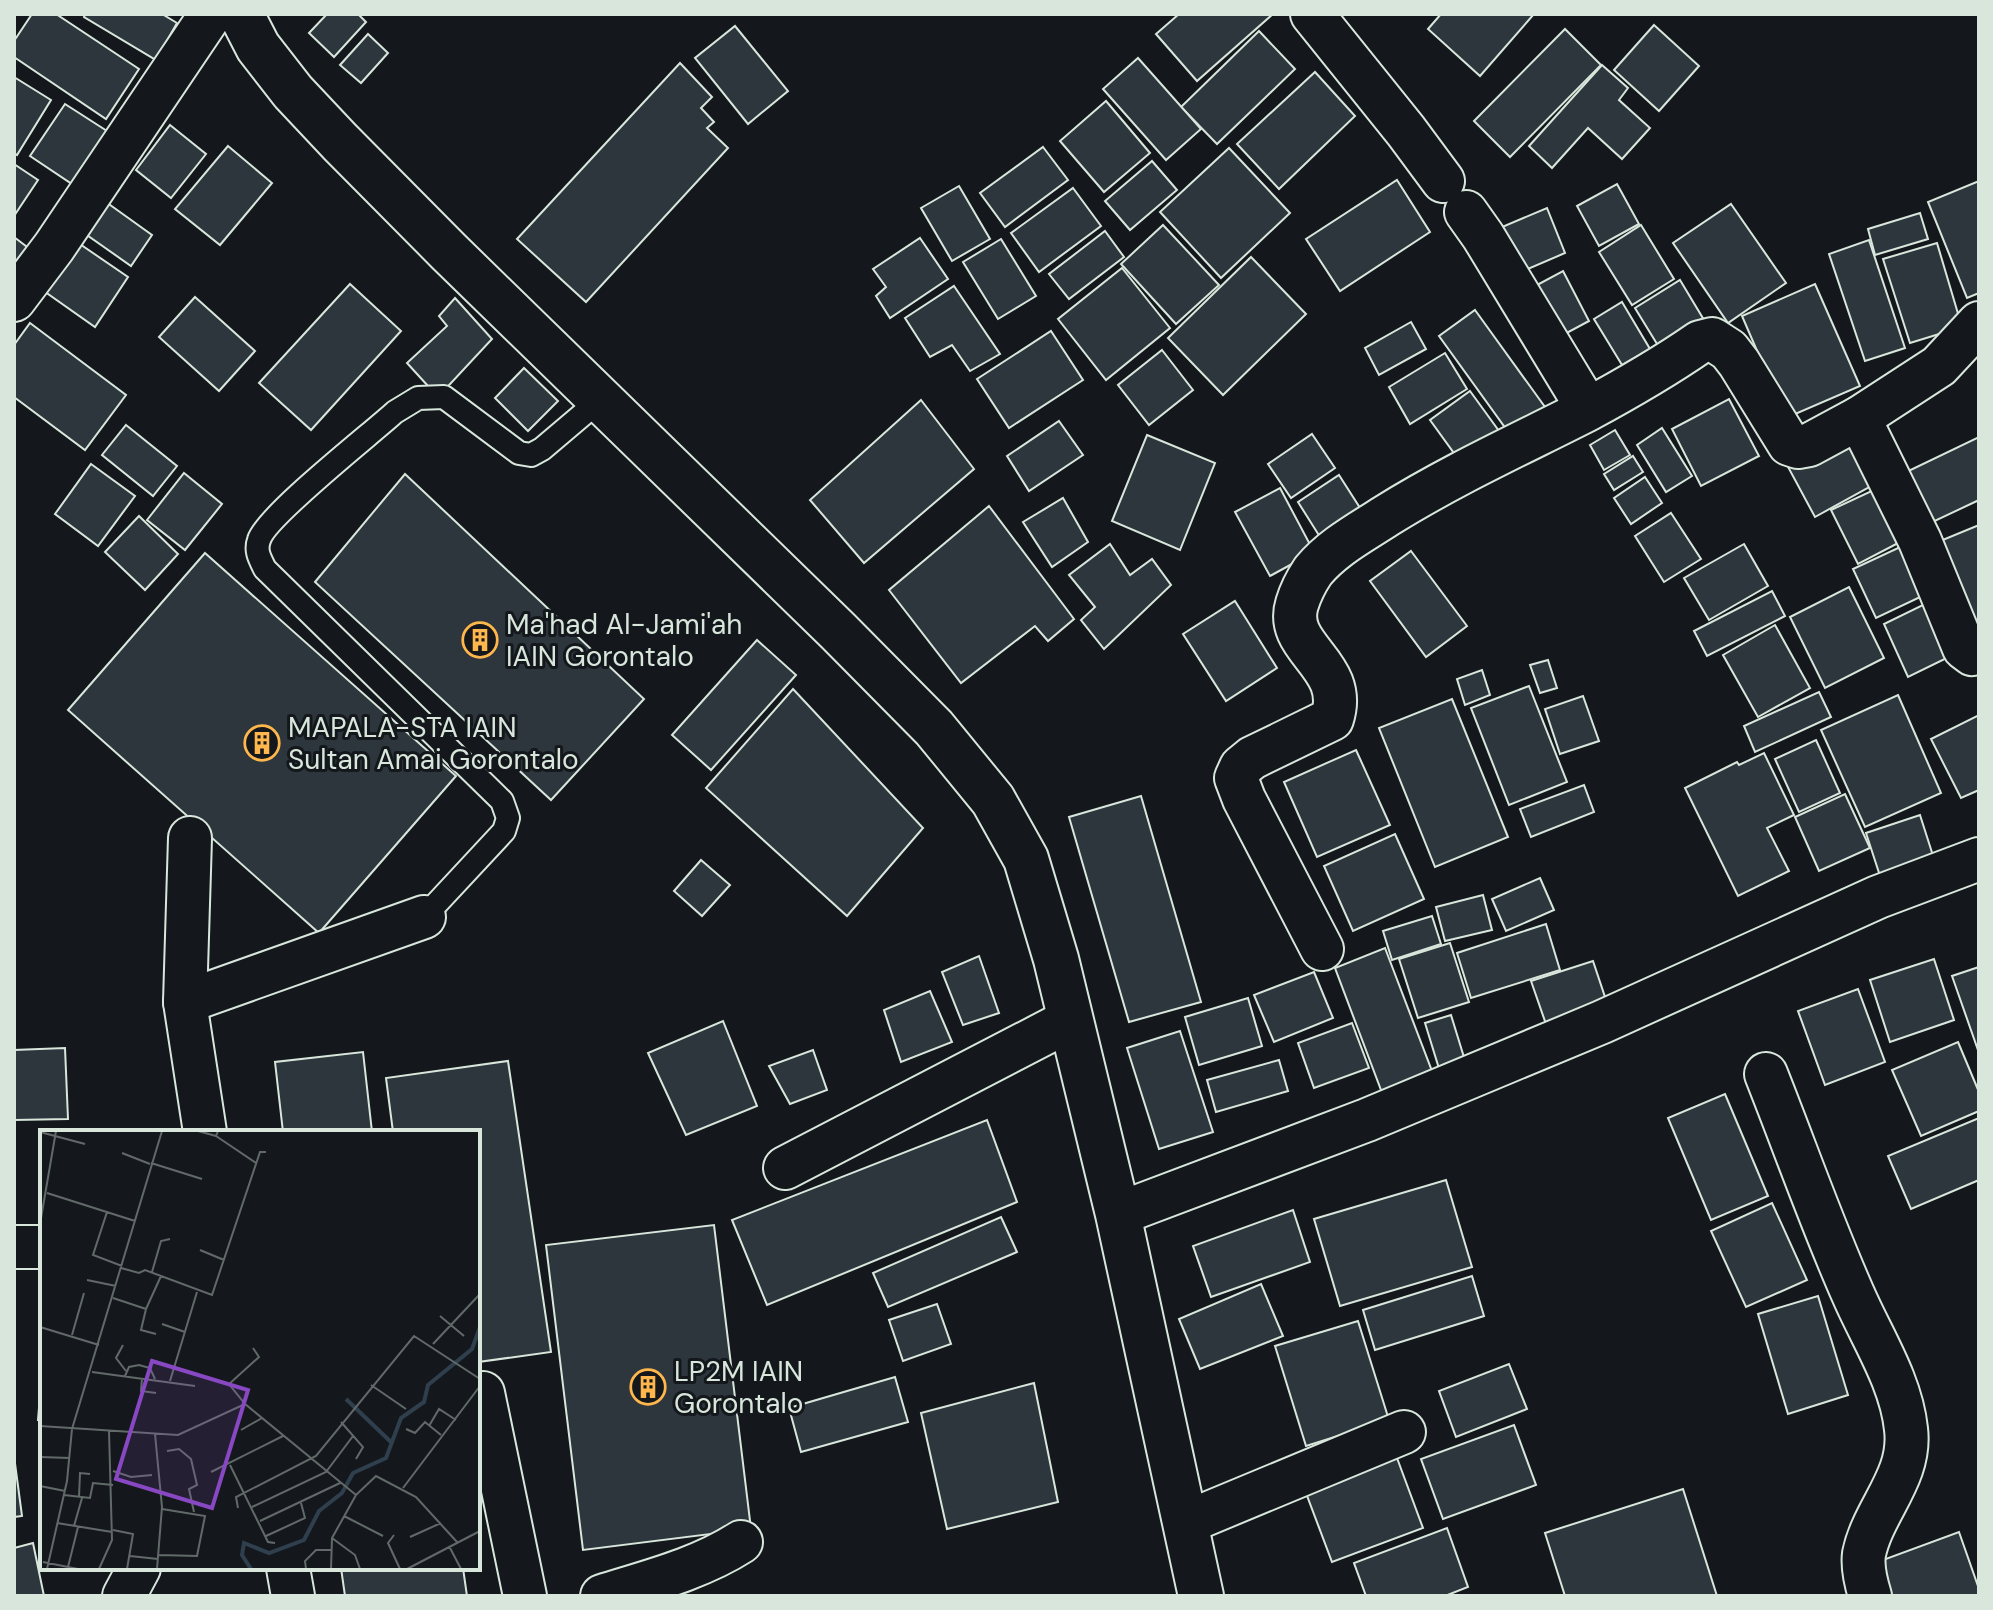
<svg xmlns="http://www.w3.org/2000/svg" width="1993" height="1610" font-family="'DM Sans',sans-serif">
<rect width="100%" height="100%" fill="#14181c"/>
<g fill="#2c363c" stroke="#d8e6dc" stroke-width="2">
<polygon points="32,14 56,14 139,69 106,119 14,57 14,41"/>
<polygon points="85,14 162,14 177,23 156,60 84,17"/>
<polygon points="327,14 358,14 366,22 334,57 309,33"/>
<polygon points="1179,14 1273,14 1197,81 1156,34"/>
<polygon points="1441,14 1534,14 1480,76 1428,29"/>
<polygon points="1654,25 1699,66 1659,111 1614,70"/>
<polygon points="735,26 788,91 748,124 695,58"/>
<polygon points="1565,29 1601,65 1510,157 1474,121"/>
<polygon points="1259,31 1295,69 1217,144 1181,107"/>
<polygon points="368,34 388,53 361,83 340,65"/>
<polygon points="1138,58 1201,129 1166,160 1103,89"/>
<polygon points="680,63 712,97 701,108 714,122 707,128 728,148 586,302 517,239"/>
<polygon points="1602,65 1628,88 1619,100 1650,128 1622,159 1588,128 1552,168 1529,146"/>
<polygon points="1315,72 1355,116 1279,189 1237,144"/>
<polygon points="14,77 51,100 17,155 14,153"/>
<polygon points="1106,101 1150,153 1104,192 1060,141"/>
<polygon points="65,104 107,131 72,184 30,156"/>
<polygon points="170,125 206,154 171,198 136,170"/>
<polygon points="228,146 272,183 220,245 175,209"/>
<polygon points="1043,147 1068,180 1005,227 980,193"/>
<polygon points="1229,148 1290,213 1221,278 1160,212"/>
<polygon points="1152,161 1177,190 1130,230 1105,201"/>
<polygon points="14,164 38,180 14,216"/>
<polygon points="1397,180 1430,232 1340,291 1306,239"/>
<polygon points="1979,181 1979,293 1967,298 1928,202"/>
<polygon points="1617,184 1639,224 1599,246 1577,206"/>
<polygon points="959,186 990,239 952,261 921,208"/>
<polygon points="1073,188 1101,226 1039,272 1011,233"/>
<polygon points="106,202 152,235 131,266 84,233"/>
<polygon points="1731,204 1786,283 1728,323 1673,243"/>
<polygon points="1547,208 1565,253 1514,275 1495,230"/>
<polygon points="1920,213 1928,239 1875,255 1868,229"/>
<polygon points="1163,225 1219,285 1176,324 1121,264"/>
<polygon points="1641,225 1674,279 1632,305 1599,252"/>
<polygon points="1105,231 1124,257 1069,299 1049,274"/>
<polygon points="14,237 35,253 14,283"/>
<polygon points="920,238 948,279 890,318 876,296 886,287 873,269"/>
<polygon points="1001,239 1036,296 998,319 963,262"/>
<polygon points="74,240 128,277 95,327 41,289"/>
<polygon points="1869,240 1905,348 1865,361 1829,254"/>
<polygon points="1937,243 1962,327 1910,343 1883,259"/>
<polygon points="1251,257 1306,314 1223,395 1168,338"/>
<polygon points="1122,268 1170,328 1106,380 1058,319"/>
<polygon points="1563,271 1589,321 1550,342 1524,292"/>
<polygon points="1680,280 1710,330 1665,357 1635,308"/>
<polygon points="350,284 401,331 311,430 259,383"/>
<polygon points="1815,284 1860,386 1786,418 1742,316"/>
<polygon points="954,286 1000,354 970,371 952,345 930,357 905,318"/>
<polygon points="195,297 255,351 219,391 159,337"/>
<polygon points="455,298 492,339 438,397 407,363 447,326 439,316"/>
<polygon points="1622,302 1650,349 1622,365 1594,319"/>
<polygon points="1475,310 1545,407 1509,433 1439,336"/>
<polygon points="1411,322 1426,349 1379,375 1365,348"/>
<polygon points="30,323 126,395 85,450 14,397 14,345"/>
<polygon points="1051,331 1083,380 1009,428 977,379"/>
<polygon points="1162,350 1193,390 1149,425 1118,385"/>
<polygon points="1445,353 1467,389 1410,424 1389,387"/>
<polygon points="524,368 558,401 528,431 495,398"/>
<polygon points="1470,391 1499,431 1459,460 1430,420"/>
<polygon points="1729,399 1759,456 1701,486 1672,429"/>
<polygon points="921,400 974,469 864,563 810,500"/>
<polygon points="1059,421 1083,455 1029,491 1007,456"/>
<polygon points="126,425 177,466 153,496 102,455"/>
<polygon points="1662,428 1692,476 1666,492 1637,445"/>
<polygon points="1615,430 1630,455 1604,470 1590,445"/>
<polygon points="1312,434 1335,468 1291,498 1268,464"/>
<polygon points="1843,434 1871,486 1815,517 1787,465"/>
<polygon points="1147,435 1215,463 1180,550 1112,521"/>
<polygon points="1979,437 1979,500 1922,527 1898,476"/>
<polygon points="1633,456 1643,472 1614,490 1604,474"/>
<polygon points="91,464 135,496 98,546 55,514"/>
<polygon points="184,473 222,504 185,550 147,520"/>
<polygon points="405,474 644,699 551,800 315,582"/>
<polygon points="1339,475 1362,511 1320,537 1298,502"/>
<polygon points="1645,477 1662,503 1631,524 1614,498"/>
<polygon points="1280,488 1314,552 1270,576 1235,512"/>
<polygon points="1878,488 1904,540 1858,564 1831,510"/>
<polygon points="1063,498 1088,542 1052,567 1023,522"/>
<polygon points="989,506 1074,619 1048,641 1035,626 961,683 889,590"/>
<polygon points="1671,513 1701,559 1664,582 1635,536"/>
<polygon points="139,516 178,554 145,590 105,552"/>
<polygon points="1979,525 1979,635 1928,546"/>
<polygon points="1913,541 1935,590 1876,618 1853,569"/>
<polygon points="1110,544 1130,575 1152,559 1171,585 1104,649 1081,620 1095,607 1069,575"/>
<polygon points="1744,544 1768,586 1709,620 1684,578"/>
<polygon points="1411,551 1467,626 1426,657 1370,581"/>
<polygon points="205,553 456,776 319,933 68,710"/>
<polygon points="1849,587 1884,658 1825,688 1790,617"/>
<polygon points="1772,591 1785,616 1707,656 1694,631"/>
<polygon points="1933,600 1957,653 1908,677 1884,624"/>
<polygon points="1235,601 1277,668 1226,701 1183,634"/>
<polygon points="1775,625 1810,688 1758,717 1723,655"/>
<polygon points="757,640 796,675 711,770 672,735"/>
<polygon points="1548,660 1557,688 1540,693 1530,665"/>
<polygon points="1482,670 1490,695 1465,705 1457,679"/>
<polygon points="1529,686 1567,782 1509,805 1471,708"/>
<polygon points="793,689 923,828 847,916 706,788"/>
<polygon points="1819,692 1831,717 1755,752 1744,726"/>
<polygon points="1898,695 1941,793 1865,827 1821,730"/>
<polygon points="1583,696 1599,741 1560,754 1545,709"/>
<polygon points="1452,699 1508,837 1435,867 1379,728"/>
<polygon points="1979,715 1979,790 1961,798 1931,739"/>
<polygon points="1816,740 1840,793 1799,812 1775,759"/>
<polygon points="1356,750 1390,825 1317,857 1284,782"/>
<polygon points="1764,753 1794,815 1767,828 1789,871 1738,896 1685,788 1737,762 1739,765"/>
<polygon points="1584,785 1594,812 1531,837 1520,809"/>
<polygon points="1845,794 1870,848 1819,871 1795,817"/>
<polygon points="1141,796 1201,1002 1129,1022 1069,817"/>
<polygon points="1920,815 1936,865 1882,882 1866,833"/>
<polygon points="1395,834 1424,899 1353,931 1324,866"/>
<polygon points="701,860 730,885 702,916 674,891"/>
<polygon points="1540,878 1554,910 1506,931 1492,899"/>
<polygon points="1483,895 1492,930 1445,941 1436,907"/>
<polygon points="1432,916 1441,944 1392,960 1383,931"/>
<polygon points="1546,924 1560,970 1471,998 1457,953"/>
<polygon points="1450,943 1469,1002 1418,1018 1399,959"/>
<polygon points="1385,948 1435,1079 1384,1098 1335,968"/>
<polygon points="979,956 999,1013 963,1025 942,972"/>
<polygon points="1934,959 1954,1020 1890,1042 1870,980"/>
<polygon points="1593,961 1608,1006 1547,1027 1531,981"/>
<polygon points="1979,967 1979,1053 1952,976"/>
<polygon points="1314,972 1333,1018 1274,1042 1254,995"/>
<polygon points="1858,989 1885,1062 1825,1085 1798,1011"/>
<polygon points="930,991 952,1042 901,1062 884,1010"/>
<polygon points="1248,998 1262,1046 1199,1065 1185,1017"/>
<polygon points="1451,1015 1467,1067 1441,1075 1425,1023"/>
<polygon points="723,1021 757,1106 686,1135 648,1053"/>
<polygon points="1352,1023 1369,1068 1314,1088 1298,1043"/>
<polygon points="1180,1031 1213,1132 1159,1149 1127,1048"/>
<polygon points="1958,1042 1979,1092 1979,1111 1921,1136 1892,1070"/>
<polygon points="65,1048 68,1119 14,1120 14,1050"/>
<polygon points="813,1050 827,1090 790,1104 769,1066"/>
<polygon points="363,1052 372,1132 283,1132 275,1062"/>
<polygon points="1279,1060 1288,1091 1216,1112 1207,1080"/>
<polygon points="508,1061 551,1352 478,1362 478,1132 393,1132 386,1078"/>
<polygon points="1725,1094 1768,1196 1711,1220 1668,1118"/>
<polygon points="1979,1118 1979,1180 1911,1209 1888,1156"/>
<polygon points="987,1120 1017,1202 767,1305 732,1220"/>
<polygon points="1446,1180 1472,1267 1340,1306 1314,1219"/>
<polygon points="1772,1203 1807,1280 1746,1307 1711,1231"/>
<polygon points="1293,1210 1310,1262 1211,1297 1193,1246"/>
<polygon points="1001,1217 1017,1252 888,1307 873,1273"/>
<polygon points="714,1225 751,1529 583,1550 546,1245"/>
<polygon points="1472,1276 1484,1316 1375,1350 1363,1310"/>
<polygon points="1261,1284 1283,1336 1200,1369 1179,1319"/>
<polygon points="1818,1296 1848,1395 1788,1414 1758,1314"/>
<polygon points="937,1304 951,1344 903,1361 889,1320"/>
<polygon points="1358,1321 1389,1420 1306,1446 1275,1346"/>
<polygon points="1509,1364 1527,1409 1456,1437 1439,1391"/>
<polygon points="42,1371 42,1420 38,1420"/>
<polygon points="895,1377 908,1422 801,1452 789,1408"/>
<polygon points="1034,1383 1058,1502 947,1529 921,1413"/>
<polygon points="1514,1425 1536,1485 1443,1519 1421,1459"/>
<polygon points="14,1456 22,1516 14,1517"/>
<polygon points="1397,1458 1423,1528 1332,1562 1306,1493"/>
<polygon points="1683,1489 1717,1596 1565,1596 1545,1533"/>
<polygon points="1447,1528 1468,1587 1445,1596 1366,1596 1354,1563"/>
<polygon points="1959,1532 1979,1589 1979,1596 1884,1596 1872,1564"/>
<polygon points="33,1543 44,1596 14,1596 14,1548"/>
<polygon points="341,1568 463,1568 467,1596 345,1596"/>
</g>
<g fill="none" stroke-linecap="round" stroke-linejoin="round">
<defs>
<path id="service" d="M424,917L504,831L508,818L502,801L265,569C260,559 255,551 259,540C266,516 371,434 395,412L418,398L444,397L519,453L531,455L542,449L601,399"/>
<g id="minor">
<polyline points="1312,14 1406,131 1443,181"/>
<polyline points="1466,212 1483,236 1588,409"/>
<polyline points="14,300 54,247 211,14"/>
<polyline points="1859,418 1920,541 1964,648 1972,654 1979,651"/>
<polyline points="190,838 185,1002 205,1132"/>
<path d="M1322,949L1244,799L1236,778L1241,767L1252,758L1332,719C1350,664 1283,649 1297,604C1300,594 1307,580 1313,571C1333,547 1360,533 1386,516C1450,476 1518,445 1585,411C1624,390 1664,367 1700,342L1712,339L1729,350L1739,363L1789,444L1798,447L1809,445L1859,418L1939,366L1979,323"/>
<polyline points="185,1002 424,917"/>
<path d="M1766,1074C1795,1147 1821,1222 1853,1294C1872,1338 1901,1381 1906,1429C1912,1477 1873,1510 1864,1554C1862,1568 1866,1583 1870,1596"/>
<polyline points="785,1168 1070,1020"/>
<polyline points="1118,1214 1367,1120 1602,1022 1878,897 1979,859"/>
<polyline points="14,1247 42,1247"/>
<polyline points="483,1393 525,1596"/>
<polyline points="1185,1523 1404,1432"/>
<polyline points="288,1568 293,1596"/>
<polyline points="124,1596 139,1568"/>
<path d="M602,1596C650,1581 699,1569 741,1542"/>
</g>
<polyline id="tertiary" points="241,14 258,47 293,92 340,142 449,252 838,631 934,728 993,800 1026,859 1056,959 1118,1214 1201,1596"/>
</defs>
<use href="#service" stroke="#d8e6dc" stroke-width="26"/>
<use href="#minor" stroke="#d8e6dc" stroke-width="46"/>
<use href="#tertiary" stroke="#d8e6dc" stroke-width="48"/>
<use href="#service" stroke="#14181c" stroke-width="22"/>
<use href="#minor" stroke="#14181c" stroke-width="42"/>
<use href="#tertiary" stroke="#14181c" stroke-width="44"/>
</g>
<defs>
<symbol id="building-ring" viewBox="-11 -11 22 22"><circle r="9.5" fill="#14181c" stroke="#ffb74d" stroke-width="1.5"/><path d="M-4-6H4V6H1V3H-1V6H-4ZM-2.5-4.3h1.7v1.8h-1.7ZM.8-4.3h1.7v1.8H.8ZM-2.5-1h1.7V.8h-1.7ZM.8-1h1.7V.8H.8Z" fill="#ffb74d"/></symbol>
</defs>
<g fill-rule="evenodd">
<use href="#building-ring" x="460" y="620" width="40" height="40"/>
<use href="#building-ring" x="242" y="723" width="40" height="40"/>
<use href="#building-ring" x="628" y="1367" width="40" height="40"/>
</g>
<g text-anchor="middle" stroke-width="6" stroke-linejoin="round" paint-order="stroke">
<g font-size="28" fill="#d8e6dc" stroke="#14181c" text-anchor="start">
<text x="506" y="634">Ma'had Al-Jami'ah<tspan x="506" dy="32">IAIN Gorontalo</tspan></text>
<text x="288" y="737">MAPALA-STA IAIN<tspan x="288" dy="32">Sultan Amai Gorontalo</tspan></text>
<text x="674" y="1381">LP2M IAIN<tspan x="674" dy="32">Gorontalo</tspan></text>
</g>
</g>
<g transform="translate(40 1130)">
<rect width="440" height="440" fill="#14181c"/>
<path fill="none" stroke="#2f3f4d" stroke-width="4" d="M306,269L353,314M211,439L202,425L204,413L229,423L264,410L279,381L302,363L313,343L346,328L361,288L384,272L388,255L432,219L440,197"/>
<path fill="none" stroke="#626a69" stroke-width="2" d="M158,1L176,6L178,1M0,2L45,14M176,6L216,33M82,23L110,34M111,33L162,49M7,63L95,91M67,82L53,125L82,136M0,94L16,1M160,120L184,130M81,138L99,143L105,140L172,165L220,22H226M112,142L121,111L130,109M47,150L76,156M73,168L106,179L121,146M106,179L101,200L116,204M400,186L424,206M122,194L145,202M0,197L59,215M32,205L44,163M393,214L440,164M83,215L76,228L86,241M52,242L155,256M85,246L89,237L99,235L110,238L115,249M102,248L101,261L116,263M130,251L157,162M331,255L366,279M205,274L189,254L219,227L213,218M301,292L323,317L316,329M0,296L138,305L205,274L316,365L336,346L376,367L417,412M389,296L399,279L416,290M366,299L375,303L385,292L401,305M201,300L222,288M115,304L122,377L117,439M127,321L139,319L151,329L157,355L149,359L154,382M0,327L30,328M190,335L228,412L235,413M73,341L91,347L112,345M171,342L243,306M0,356L25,361M363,358L440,256M24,365L50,368L53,353L73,355M39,367L40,343L50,344M212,377L286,342L313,306M198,378L196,367L276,326L374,206L440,249M304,386L343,406M220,391L300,353M17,393L72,402M34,396L42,368M73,400L93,404L87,439M354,405L348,413L360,439M226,406L265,388L261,373M370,407L401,393M292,408L315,425L320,439M409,416L421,439M119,425L157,426L165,386L122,379M90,426L118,429M3,432L38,439M28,437L38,397M7,439L27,351L32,299L122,1M59,439L72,410L69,301M266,439L265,431L276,420H291M291,439L292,408L316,365M367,439L440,401"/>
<path fill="#8948c3" fill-opacity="0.15" stroke="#8948c3" stroke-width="4" d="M112,231L208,260L172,378L76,349Z"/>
<rect width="440" height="440" fill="none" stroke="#d8e6dc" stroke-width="4"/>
</g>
<rect width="1993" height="1610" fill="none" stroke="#d8e6dc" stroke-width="32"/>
</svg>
